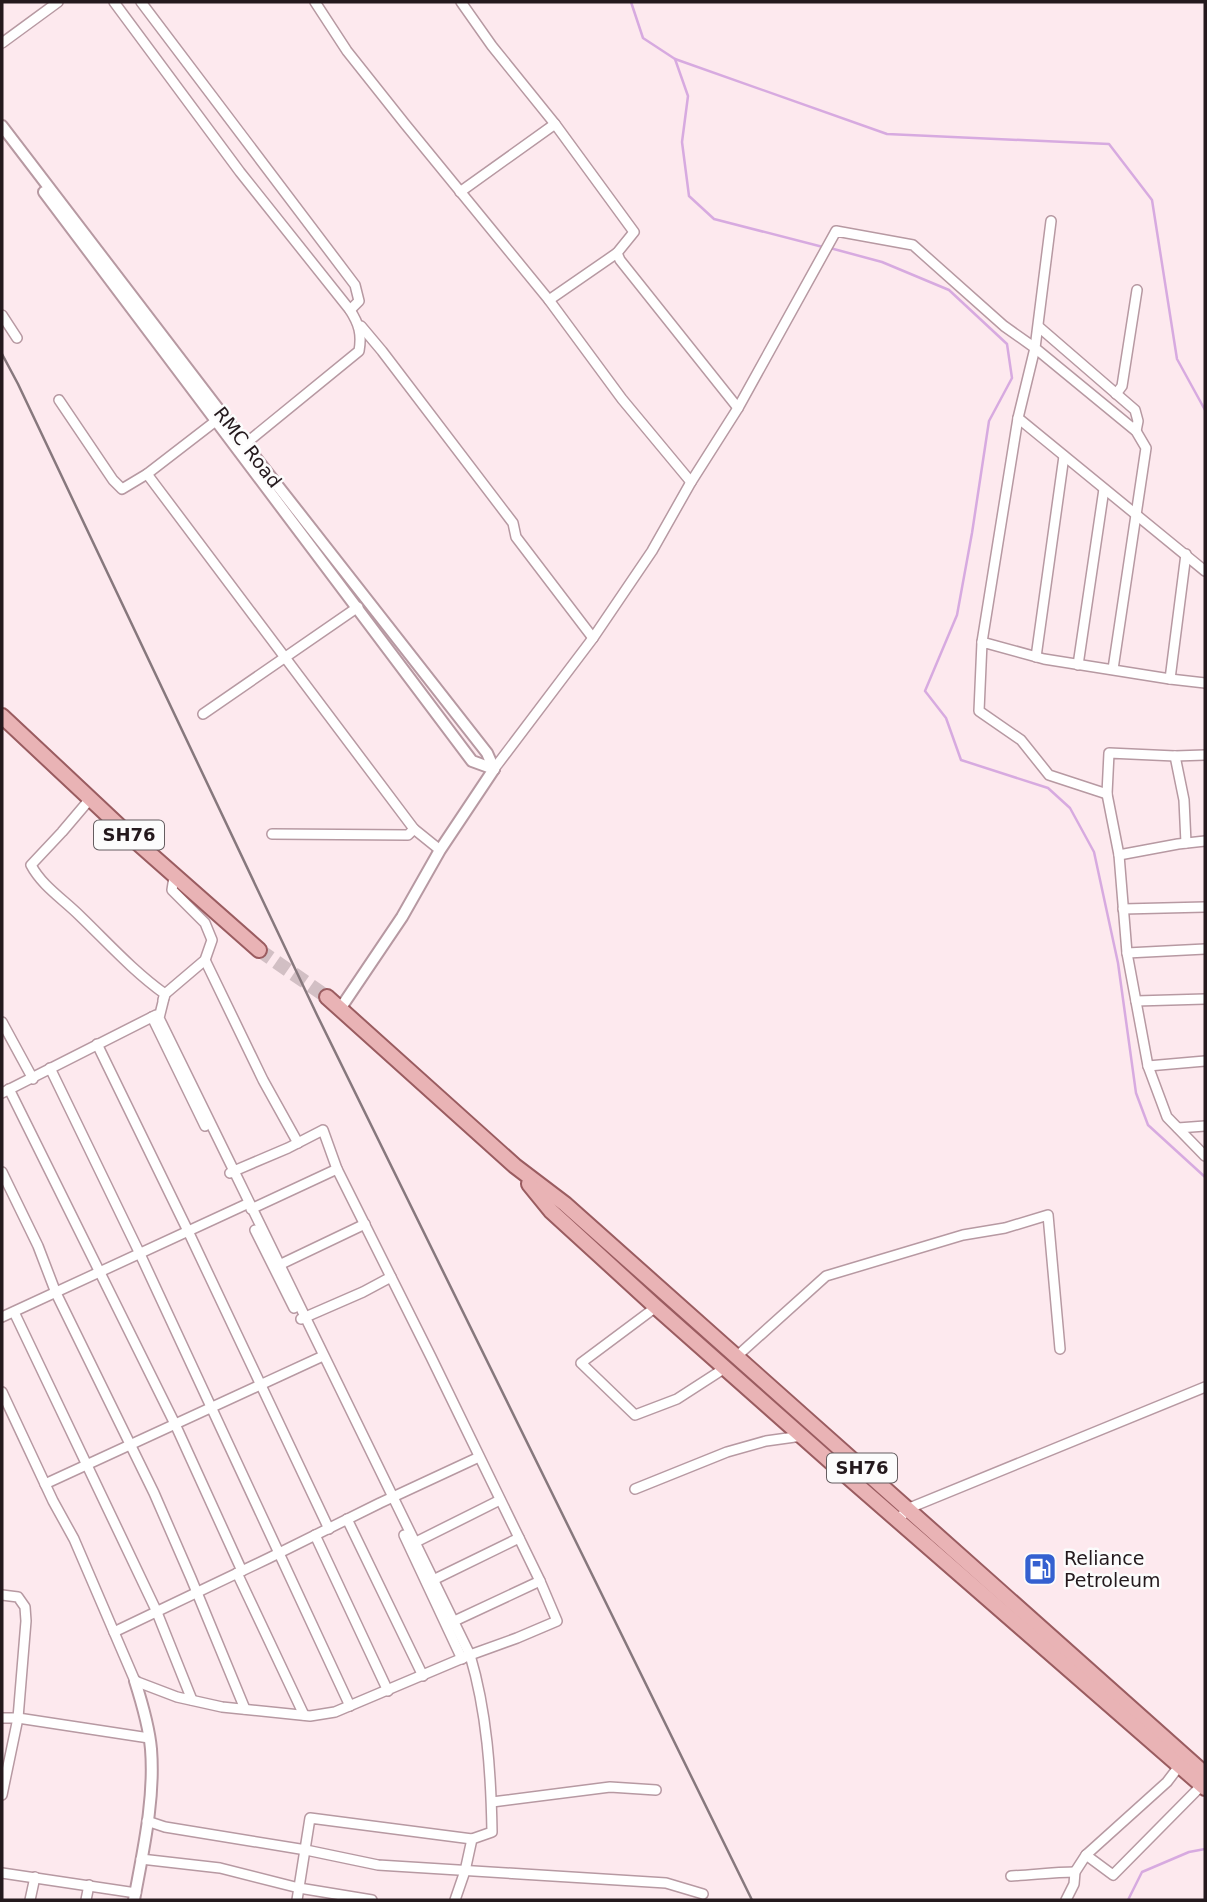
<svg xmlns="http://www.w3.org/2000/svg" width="1207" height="1902" font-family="'DejaVu Sans',sans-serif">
<rect width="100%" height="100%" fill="#fde9ee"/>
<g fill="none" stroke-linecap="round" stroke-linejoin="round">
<g stroke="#d7aae0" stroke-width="2.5">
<polyline points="631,2 643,38 675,59 887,134 1109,144 1152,200 1177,359 1205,410"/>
<polyline points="675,59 688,96 682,142 689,196 714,219 823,247"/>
<polyline points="830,248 882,262 949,290 1007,344 1012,378 989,421 972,533 957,615 925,691 946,718 961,760 1048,788 1070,808 1094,852 1118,963 1136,1093 1148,1125 1205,1177"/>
<polyline points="1128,1900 1142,1872 1189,1852 1205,1849"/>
</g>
<polyline stroke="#d2bfc4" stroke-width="14" stroke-dasharray="14 7" stroke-linecap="butt" points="259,950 327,997"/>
<defs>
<g id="minor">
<path d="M114,2L240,172L350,310C359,324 362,334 359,351L245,444"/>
<polyline points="141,2 355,285 359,301 350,310"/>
<polyline points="315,2 347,51 405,124 549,300 622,399 691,482"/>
<polyline points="461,2 492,46 555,124 634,232 617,253 549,300"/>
<polyline points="2,43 58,2"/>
<polyline points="460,192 555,124"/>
<polyline points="1051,221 1035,348 1136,431 1146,448 1113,669"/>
<polyline points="617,253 620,260 738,408"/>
<polyline points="2,315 17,338"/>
<polyline points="361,326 382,351 513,523 516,537 593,638"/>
<polyline points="1039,327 1135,410 1138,421 1136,431"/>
<polyline points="1116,394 1122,386 1137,290"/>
<polyline points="59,400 113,480 122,489 147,474 217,420"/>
<polyline points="1018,418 1205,571"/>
<polyline points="147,474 414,829 440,850"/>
<polyline points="1036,657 1064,456"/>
<polyline points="1078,665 1104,489"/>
<polyline points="1170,679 1186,554"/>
<polyline points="203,714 358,607"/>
<polyline points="1205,755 1175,756 1109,753 1107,794 1119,855 1127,953 1148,1066 1167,1117 1205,1156"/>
<polyline points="1175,756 1184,800 1186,843"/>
<polyline points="494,769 593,638 652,551 691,482 738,408 836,231 913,245 1004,326 1035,348 1018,418 982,642"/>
<polyline points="1107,794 1049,775 1021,740 979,711 982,642 1044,659 1170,679 1205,683"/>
<path d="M90,799L62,832L31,865C42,886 63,899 80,916C108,943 133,971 165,994L163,1000"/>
<polyline points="272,834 408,835 414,829"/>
<polyline points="1119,855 1178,844 1205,841"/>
<polyline points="1123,909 1205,907"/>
<polyline points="1127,953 1205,949"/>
<polyline points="205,960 263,1080 298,1143"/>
<polyline points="1136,1001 1205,999"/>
<polyline points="152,1017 205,1126"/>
<polyline points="2,1022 33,1079"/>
<polyline points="97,1044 188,1231 329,1529"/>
<polyline points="1148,1066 1205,1061"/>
<polyline points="50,1068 140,1254 350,1706"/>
<polyline points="9,1089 175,1424 242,1571"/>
<polyline points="2,1093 156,1015"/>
<polyline points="1178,1128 1205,1126"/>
<polyline points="2,1172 38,1246 56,1293 154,1493 191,1578 245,1709"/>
<path d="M230,1173L234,1171L470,1655C487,1712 491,1773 492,1832L472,1839L465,1871L455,1900"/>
<polyline points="251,1209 337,1169"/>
<polyline points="255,1230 294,1308"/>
<polyline points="275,1267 365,1224"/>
<polyline points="656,1307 581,1363 635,1415 677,1399 725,1368"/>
<polyline points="14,1312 156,1610 192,1700"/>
<polyline points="2,1317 249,1203"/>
<polyline points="301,1319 363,1292 391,1277"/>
<polyline points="736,1357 826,1276 963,1235 1005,1228 1048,1215 1060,1349"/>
<polyline points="2,1392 53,1501 74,1539 135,1681 177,1697 222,1707 310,1716 335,1712 470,1655 517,1638 557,1621 540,1581 431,1357 337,1169 323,1130 288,1148 234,1171 159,1018 165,994 205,960 212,940 205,923 172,890 174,877"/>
<polyline points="45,1484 323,1356"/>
<polyline points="635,1489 727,1452 766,1441 802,1436"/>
<polyline points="347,1519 423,1676"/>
<polyline points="898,1521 907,1509 1205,1387"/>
<polyline points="315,1535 388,1691"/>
<polyline points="404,1535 462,1659"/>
<polyline points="410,1545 500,1500"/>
<polyline points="237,1573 304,1715"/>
<polyline points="429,1582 519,1538"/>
<polyline points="2,1595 18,1597 25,1607 26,1621 18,1718 2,1795"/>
<polyline points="448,1624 540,1581"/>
<polyline points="114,1632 269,1558 380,1503 479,1457"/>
<polyline points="2,1718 18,1718 149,1738"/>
<polyline points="492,1802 610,1787 656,1790"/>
<polyline points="147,1821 165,1827 306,1850 378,1865 666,1883 703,1894"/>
<polyline points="1086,1855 1113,1875 1202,1785"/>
<polyline points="141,1859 220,1868 299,1888 372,1900"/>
<polyline points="2,1873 136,1893"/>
<path d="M1011,1876C1033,1875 1053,1872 1075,1872"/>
<polyline points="30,1900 35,1877"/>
<polyline points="86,1900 89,1885"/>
<polyline points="297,1900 310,1818 472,1839"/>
<polyline points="1066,1900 1074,1884 1075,1872 1086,1855 1167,1782 1180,1765"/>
</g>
<g id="tertiary">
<polyline points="2,126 245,444 487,753 494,769"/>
<polyline points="44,192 472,761 494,769"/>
<polyline points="340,1009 402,917 440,850 494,769"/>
<path d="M134,1900C143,1851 155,1799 151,1749C149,1726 142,1703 135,1681"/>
</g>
<g id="primary">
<polyline points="2,716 131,837 259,950"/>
<polyline points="327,997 515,1166 565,1204 1205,1774"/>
<polyline points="529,1184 551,1211 656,1307 840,1470 1205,1788"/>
</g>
</defs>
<use href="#minor" stroke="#b799a2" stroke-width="12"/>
<use href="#tertiary" stroke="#b799a2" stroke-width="14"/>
<use href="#primary" stroke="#9a5c60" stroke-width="18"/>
<use href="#minor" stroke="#fff" stroke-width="9"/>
<use href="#tertiary" stroke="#fff" stroke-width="10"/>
<use href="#primary" stroke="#e9b3b5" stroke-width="14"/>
<polyline stroke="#87787d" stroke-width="2.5" points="2,354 18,384 317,1015 752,1900"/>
</g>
<defs>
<symbol id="fuel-square" viewBox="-11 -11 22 22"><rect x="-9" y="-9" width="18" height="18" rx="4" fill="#3460d0" stroke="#fcfcfc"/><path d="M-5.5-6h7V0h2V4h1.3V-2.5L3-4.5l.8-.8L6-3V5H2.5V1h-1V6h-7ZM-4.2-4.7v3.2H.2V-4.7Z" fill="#fff"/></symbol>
</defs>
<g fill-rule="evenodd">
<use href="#fuel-square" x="1021" y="1550" width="38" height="38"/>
</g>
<g text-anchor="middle" stroke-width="5" stroke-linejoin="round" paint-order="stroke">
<g fill="#fcfcfc" stroke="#655d60" stroke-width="2">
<rect x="94" y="820.5" width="70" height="29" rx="5"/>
<rect x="827" y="1453.5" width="70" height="29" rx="5"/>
</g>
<g font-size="18" font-weight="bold" fill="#24191d">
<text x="129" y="841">SH76</text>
<text x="862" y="1474">SH76</text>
</g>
<g font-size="19" fill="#24191d" stroke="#fcfcfc">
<text transform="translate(248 447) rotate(52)" y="7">RMC Road</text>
</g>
<g font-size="19" fill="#24191d" stroke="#fcfcfc" text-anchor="start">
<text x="1064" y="1565">Reliance<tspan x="1064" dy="22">Petroleum</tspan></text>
</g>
</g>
<rect width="1207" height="1902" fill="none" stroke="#24191d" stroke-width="7"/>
</svg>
